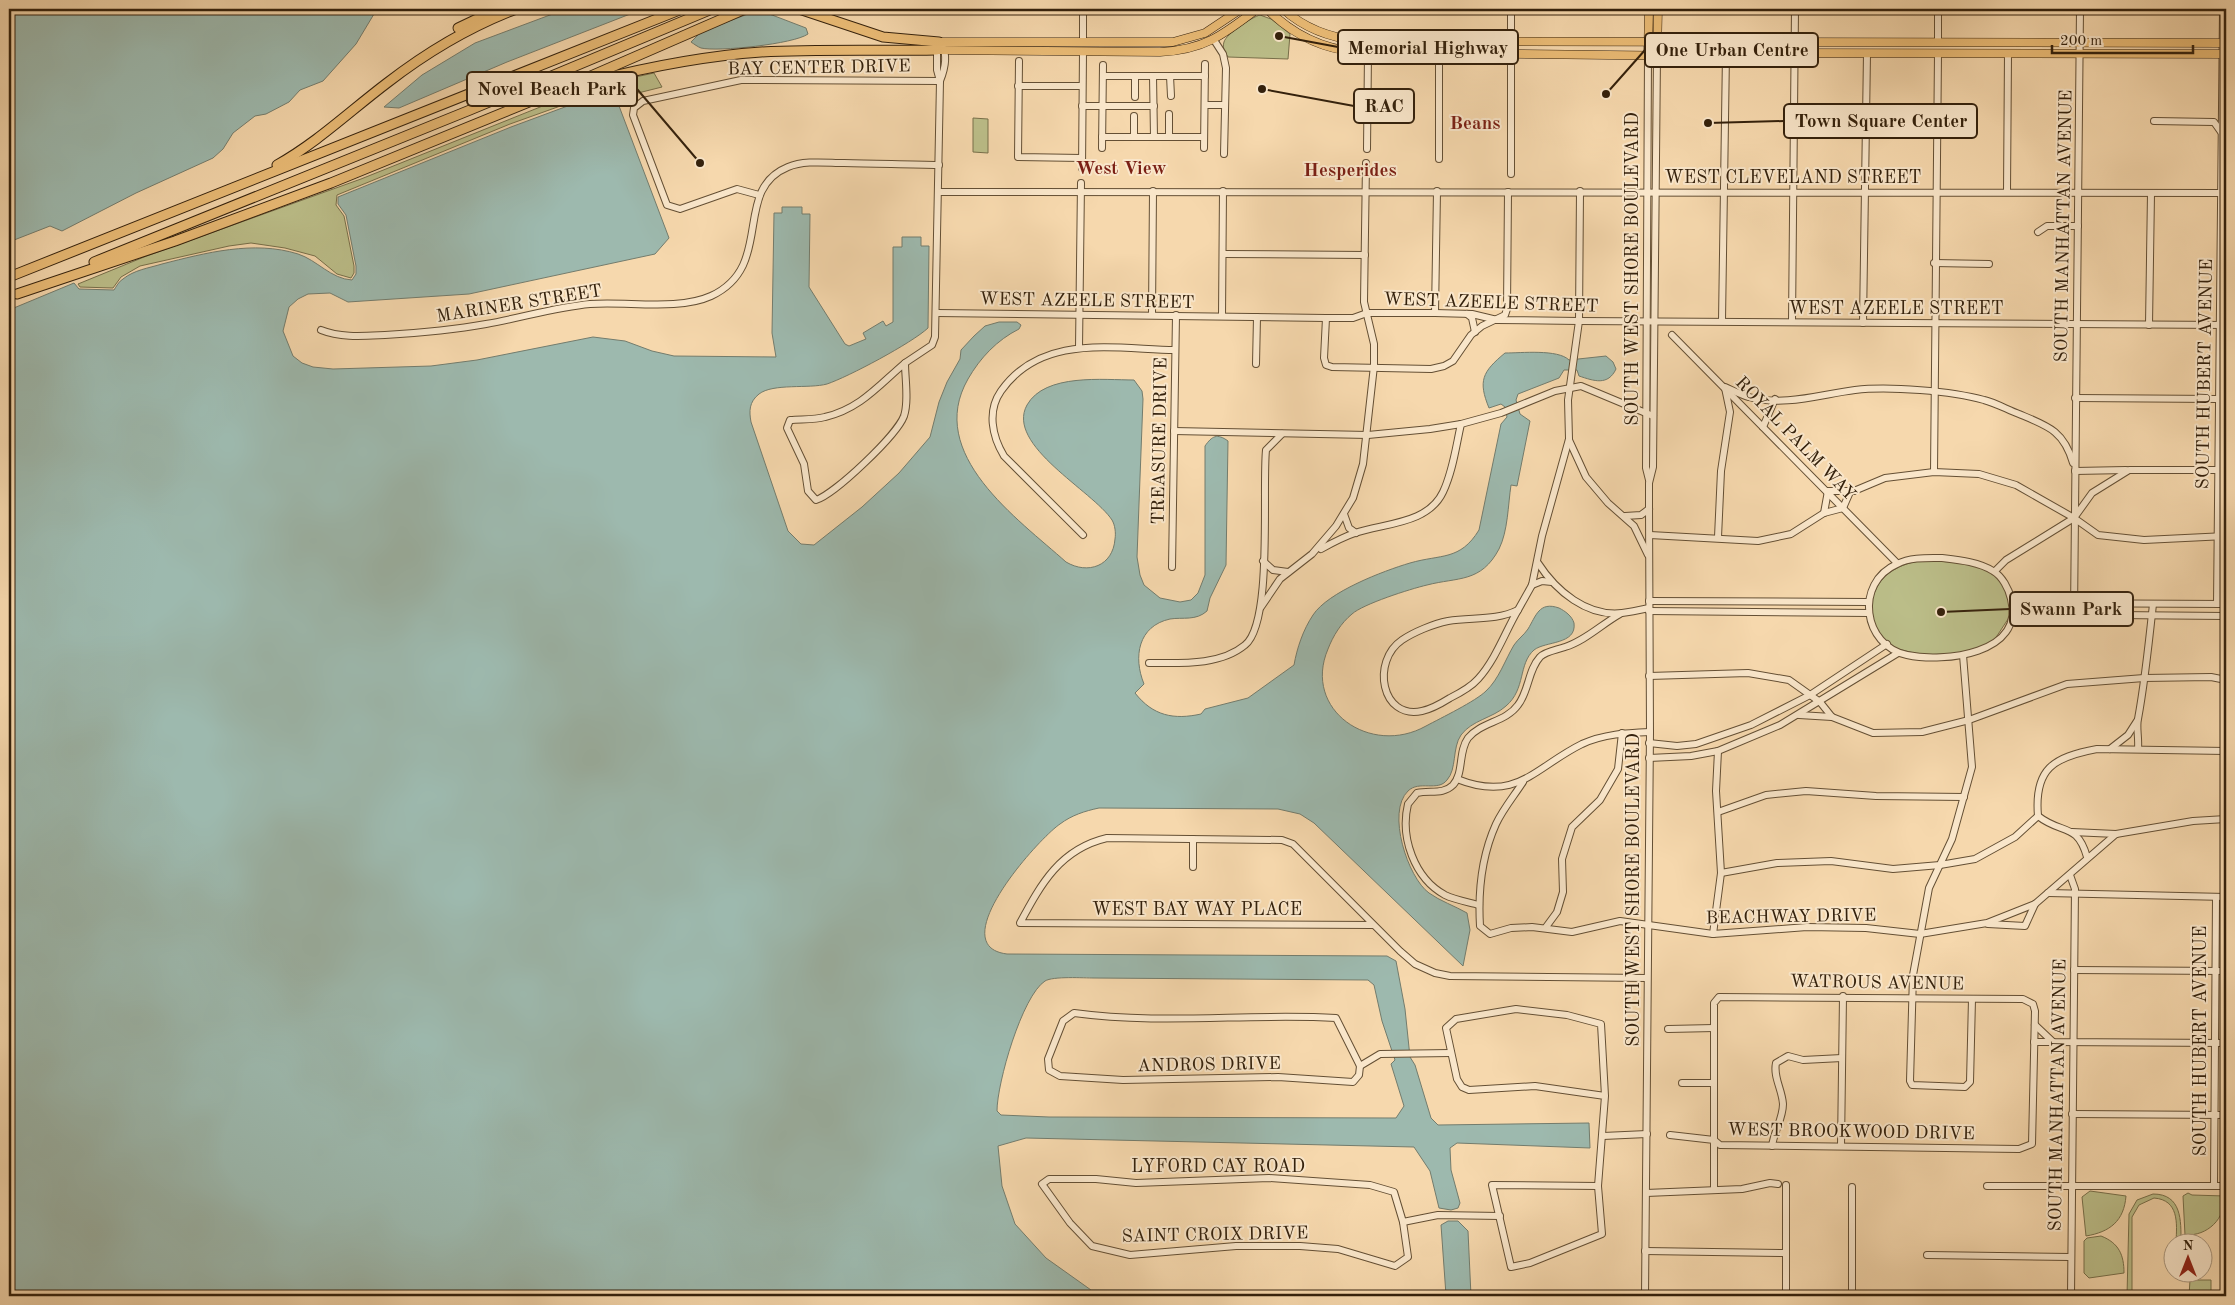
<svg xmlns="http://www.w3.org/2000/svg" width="2235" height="1305" font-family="'Old Standard TT',serif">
<rect width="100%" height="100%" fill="#f6d8ad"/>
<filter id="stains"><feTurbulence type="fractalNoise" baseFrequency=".004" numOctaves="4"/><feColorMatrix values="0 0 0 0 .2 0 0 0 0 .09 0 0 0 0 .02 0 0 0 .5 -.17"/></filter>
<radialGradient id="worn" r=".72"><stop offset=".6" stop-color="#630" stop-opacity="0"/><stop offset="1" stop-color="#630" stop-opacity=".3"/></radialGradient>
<g fill="#bcbf8a" stroke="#78704b">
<path d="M1260,15L1271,19L1290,34L1288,59L1228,57C1225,52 1222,48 1224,42C1226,34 1252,17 1260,15Z"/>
<polygon points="654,73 662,87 630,95 632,92 628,85 608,89 510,124 337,195 336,205 344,216 354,266 354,273 351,278 337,274 315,256 285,248 251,243 229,246 140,266 121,277 113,288 80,287 78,284 144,257 361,179 575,93 603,84"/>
<polygon points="973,118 988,119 988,153 973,152"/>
<path d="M1919,561C1938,561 1983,561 1997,576C2007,586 2010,604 2010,616L1993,642L1963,653L1922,655L1890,647C1885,639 1875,629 1873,620C1866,587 1888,566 1919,561Z"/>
<path d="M2090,1191L2126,1196C2124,1221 2110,1232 2086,1236L2082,1197Z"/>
<path d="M2188,1193L2192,1195L2225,1196C2225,1219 2208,1236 2185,1235L2183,1196Z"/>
<path d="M2153,1194C2182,1194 2181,1221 2181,1242H2176C2177,1223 2179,1200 2154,1198L2139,1205L2132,1217V1296H2127L2129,1214L2137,1200Z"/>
<path d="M2101,1236C2119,1243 2124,1255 2124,1273L2089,1278L2084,1273V1241L2087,1238Z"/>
<polygon points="2190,1280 2211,1280 2211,1296 2189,1296"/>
</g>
<g fill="#9db9ae" stroke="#737c6d" fill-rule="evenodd">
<polygon points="9,9 377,9 356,44 323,81 300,90 289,102 266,114 255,116 233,133 223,149 213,158 136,193 62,231 50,226 9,242"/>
<polygon points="566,9 643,9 507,62 399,108 384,107 422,75 475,43"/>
<path d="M759,10L806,28L808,34C794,44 718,52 701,48C698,47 694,44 691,42L702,31Z"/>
<path d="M628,87L630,92L616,98L669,238L655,254L469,294L348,302L330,293L308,294L298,299L289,307L283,331L293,356L302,363L313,367L333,369L431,366L477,360L593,337L625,341L652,351L674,356L776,357L772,333L774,213H782V207H802V214H810L809,287L845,344L849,346L866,339L863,333L883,321L886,326L893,322V247H902V237H921V246H929L928,328C912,343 848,377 827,384C809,389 773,383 759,394C749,402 749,411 751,422L788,531L801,544L814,545L862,507L899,473L930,437L939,402L947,382L960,359L961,350L974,336L985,326L999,322H1017L1021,325L1019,329C997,340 980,358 968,379C925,454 1018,519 1066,562C1088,575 1113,566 1115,539C1116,533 1115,525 1112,520C1093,491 1005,445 1027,405C1045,373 1104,380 1134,380L1142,391L1143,399L1137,557L1140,575L1144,585L1160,598L1180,602L1191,600L1198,593L1205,575V446C1212,436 1217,433 1228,441L1226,565L1210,598L1207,611C1196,621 1183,617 1170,619C1138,626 1133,657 1144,684L1135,693C1153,716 1174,720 1201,714L1205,709L1248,698L1294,665C1297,648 1303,630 1313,615C1328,592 1383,571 1410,563C1441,554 1460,561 1479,530L1501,424L1507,417L1505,407L1501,404L1489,408C1478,381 1482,372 1505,353C1521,353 1558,349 1569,360L1606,356L1613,362L1616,369C1608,386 1594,381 1579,376L1577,370H1564L1559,378L1518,394L1516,400L1520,414L1530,421L1517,486L1511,485C1508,505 1508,531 1499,549C1481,583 1458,577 1427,585C1410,589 1363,604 1352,614C1341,623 1333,636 1328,649C1302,710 1371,757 1426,726C1441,718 1476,701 1486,691C1499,679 1505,660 1514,645C1518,639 1524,635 1528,629C1536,616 1539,601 1559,608C1565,611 1572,616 1574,623C1577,645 1545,641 1534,650C1518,664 1526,689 1506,706C1493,718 1472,720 1461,735C1452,748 1457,769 1447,780C1438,792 1419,780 1408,791C1386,812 1408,878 1429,893C1440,901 1455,906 1467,913L1470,930L1463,966L1314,823L1300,814L1278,809L1099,808C1085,811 1072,815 1060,824C1038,839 942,946 1007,954L1387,956L1396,961L1405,1009L1410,1057L1415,1065L1431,1118L1438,1125L1589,1123L1590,1148L1457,1143L1450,1148L1451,1170L1460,1203L1458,1208L1451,1210L1439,1208L1430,1171L1414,1147L1026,1138L998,1146L1002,1186L1015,1224L1046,1258L1091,1290L1361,1291L1366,1296H9V310L74,283L79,289L114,290C116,287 119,281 123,279C134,270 149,268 162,264C205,253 254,240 298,254C317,260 331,279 352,280L356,274V266L346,215L338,204V197L511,127L608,91ZM1094,978L1368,980L1374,985L1382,1021L1395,1060L1391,1064L1404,1106L1396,1118L1049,1117L1001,1115L997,1111C997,1083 1022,996 1045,981C1053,976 1084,978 1094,978Z"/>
<polygon points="1448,1221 1458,1221 1468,1231 1471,1296 1444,1296 1446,1295 1441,1225"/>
</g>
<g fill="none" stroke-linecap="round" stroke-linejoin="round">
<defs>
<g id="minor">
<polyline points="1083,9 1083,42"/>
<polyline points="1511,9 1511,174"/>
<polyline points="1214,40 1223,54 1226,68 1224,154"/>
<polyline points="1938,42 1938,9"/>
<polyline points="1439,53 1439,159"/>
<polyline points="1648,54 1646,468 1649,480"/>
<polyline points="1019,61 1018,157 1082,158"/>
<polyline points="1103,76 1205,76"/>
<polyline points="1135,76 1135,97"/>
<polyline points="1153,76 1154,137"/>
<polyline points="1170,76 1171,96"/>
<path d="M940,81C944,71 948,56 942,46"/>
<polyline points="1018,86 1082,86"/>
<polyline points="1205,105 1225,105"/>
<polyline points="1082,106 1154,106"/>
<polyline points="1169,114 1169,137"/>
<polyline points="1134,116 1134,137"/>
<polyline points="2154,121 2214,122 2226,139"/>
<polyline points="1102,137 1204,137"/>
<polyline points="1102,148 1103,65"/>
<polyline points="1204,148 1205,64"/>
<polyline points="1367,149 1368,53"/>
<polyline points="1082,168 1083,52"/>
<polyline points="939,192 2226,193"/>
<polyline points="2007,192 2008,53"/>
<polyline points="759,195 737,189 680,209 667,205 633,115 634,108 643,101 741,80 940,81"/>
<polyline points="2038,232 2047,226 2078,226"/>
<polyline points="1223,254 1365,255"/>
<polyline points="1934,263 1989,264"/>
<polyline points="937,313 1326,318 1353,318 1367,313 1435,313 1472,314 1497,320 1579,321 2226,325"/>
<polyline points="1435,313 1437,191"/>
<polyline points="1467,314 1472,318 1475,332"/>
<polyline points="1152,315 1153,191"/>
<polyline points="1222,316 1223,191"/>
<polyline points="1326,318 1324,358 1326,365 1332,367 1431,369 1444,366 1453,361 1471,335 1482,326 1505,315 1507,309 1508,192"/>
<polyline points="1722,321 1726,53"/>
<polyline points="1792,322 1795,9"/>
<polyline points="1863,323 1867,53"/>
<polyline points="2149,325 2151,193"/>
<path d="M321,330C341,338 363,336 385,335C419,333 453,330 486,324C521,318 556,307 590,304C627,301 678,311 711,296C776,266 731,190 788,167C805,160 827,163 844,163C876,164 908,164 939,165"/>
<polyline points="1672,335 1897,563"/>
<polyline points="1079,348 1081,183"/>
<path d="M905,363C905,378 909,401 904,416C897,435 835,494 816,500L808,491L804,464L787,428L790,420C802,419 814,420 825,417C860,409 879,385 905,363Z"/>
<polyline points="905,363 932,345 935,337 940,81 937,70 937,48"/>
<polyline points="1256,364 1257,317"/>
<path d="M1725,387C1732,390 1741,395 1749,397C1783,407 1822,394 1855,390C1889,386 1952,391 1984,400C1996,403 2008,410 2019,414C2048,426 2064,431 2073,463"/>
<polyline points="2075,398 2218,399"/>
<polyline points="1763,427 1775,399"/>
<polyline points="1174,431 1368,435 1430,429 1461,424 1501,413 1555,391 1581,386 1653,416"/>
<polyline points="1569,440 1586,477 1608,503 1634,526 1648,555"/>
<polyline points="2075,471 2126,470"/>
<polyline points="1934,472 1938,53"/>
<polyline points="1828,491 1854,491 1885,478 1934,472 1979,474 2016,485 2074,518 2098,535 2144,540 2226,536"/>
<polyline points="1824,513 1828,491"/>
<polyline points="1344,514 1349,528 1356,533"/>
<polyline points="1625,516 1641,515 1649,509"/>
<path d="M1083,535L1004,456C992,436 987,411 1001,391C1042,333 1113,349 1175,350"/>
<polyline points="1650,535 1758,541 1791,534 1824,513 1843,508 1850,492"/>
<polyline points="1718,537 1721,471 1730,412 1725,388"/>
<path d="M1321,549C1332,543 1343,537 1355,533C1385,523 1428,524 1443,492C1453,471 1456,446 1461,424"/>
<path d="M1942,558C1959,560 1979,562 1993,571C2002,576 2009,589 2011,599C2025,654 1944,663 1907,655C1863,646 1854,583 1897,564C1911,557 1927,558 1942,558Z"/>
<polyline points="1263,561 1273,570 1288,572"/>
<path d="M1538,563C1556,591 1587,617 1622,613C1631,612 1640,610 1649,608"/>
<polyline points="1172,567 1176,315"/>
<polyline points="1995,571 2006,560 2074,518 2092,493 2129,470 2218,470 2226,461"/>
<polyline points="1532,585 1542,581 1552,582"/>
<polyline points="1649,601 1868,602"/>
<polyline points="2012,603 2226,604"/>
<polyline points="2217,604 2223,9"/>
<polyline points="1261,607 1280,579 1312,554 1336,526 1353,498 1363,464 1374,366 1374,344 1364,302 1366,163"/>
<polyline points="1518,610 1532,585 1542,536 1569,439 1568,400 1579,321 1580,191"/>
<path d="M1518,610C1505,632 1496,659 1478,679C1471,687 1460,693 1450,698C1442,703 1432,709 1422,711C1381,720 1371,661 1402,640C1414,632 1433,624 1448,621C1473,617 1495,621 1518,610Z"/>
<polyline points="1649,611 1869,613"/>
<polyline points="2013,614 2226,616"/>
<polyline points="2074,614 2080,9"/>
<polyline points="1963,655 1972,767 1952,839 1929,888 1913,975 1910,1081 1912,1085 1965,1087 1970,1082 1972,999"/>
<path d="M1149,663C1179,663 1220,666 1245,645C1273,623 1262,490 1266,450L1282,434"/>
<polyline points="1649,676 1748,673 1789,680 1820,702 1832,717 1873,733 1922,732 1969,720 2067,684 2144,678 2211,677 2226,680"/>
<polyline points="1799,715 1832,717"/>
<polyline points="1649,743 1677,746 1696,744 1751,725 1810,695 1887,644"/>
<polyline points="2110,749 2128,735 2137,721"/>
<path d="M2138,749C2139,738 2136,727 2138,719C2145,681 2149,642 2153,604"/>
<polyline points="1649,758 1691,756 1718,751 1780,725 1898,653"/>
<path d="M1457,779C1517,803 1535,767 1582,744C1604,734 1626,733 1650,732"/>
<path d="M1523,782C1514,796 1503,809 1496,824C1482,855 1478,892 1480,926L1490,934L1511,928L1532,927L1572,932L1620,921L1713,934L1807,927L1866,928L1920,934L1987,923L2035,904L2116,834L2193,821L2226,819"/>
<polyline points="1718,812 1766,795 1806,791 1876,796 1964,797"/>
<path d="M2038,816C2062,835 2077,822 2087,857"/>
<polyline points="2072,832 2116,834"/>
<polyline points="1193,867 1193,839"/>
<path d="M1721,873L1777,863L1831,861L1893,869L1940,865L1975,859L2015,837L2038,816C2034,769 2053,757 2097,749L2226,751"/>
<polyline points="2070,875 2075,889 2071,1296"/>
<polyline points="2048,893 2226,897"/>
<path d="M1479,905C1468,902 1455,900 1445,895C1414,878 1400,837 1408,804L1417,793C1430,790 1443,795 1453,785C1464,773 1458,752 1468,738C1481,722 1506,722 1518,705C1529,691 1528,670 1540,657C1546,651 1557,650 1565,647C1585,641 1602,624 1620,614"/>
<polyline points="1988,924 2025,926 2035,904"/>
<path d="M1373,925L1020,923C1041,884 1060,849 1107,838L1282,840L1293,844L1400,951L1415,964L1435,973L1450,976L1647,978"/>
<polyline points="1546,927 1557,912 1563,892 1562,859 1572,827 1600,800 1618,769 1622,733"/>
<polyline points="1713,934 1721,873 1716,791 1718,751"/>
<polyline points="2074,970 2226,971"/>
<path d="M1074,1013C1162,1025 1249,1013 1336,1018L1360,1066L1359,1075L1353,1082L1278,1077L1123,1080L1060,1076L1049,1070L1048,1059L1063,1021Z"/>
<polyline points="2035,1025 2053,1042 2226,1043"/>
<polyline points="1668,1029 1714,1028"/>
<polyline points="2034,1042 2053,1042"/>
<polyline points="1360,1066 1380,1054 1451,1053"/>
<polyline points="1682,1083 1714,1083"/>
<polyline points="2072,1114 2226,1115"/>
<polyline points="1670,1135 1714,1140 1720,1145 2019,1149 2032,1144 2035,1011 2033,1004 2023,999 1719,997 1714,1003 1714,1190"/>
<polyline points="1603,1136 1647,1134"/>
<path d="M1772,1146C1774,1131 1783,1119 1783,1104C1782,1089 1773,1077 1776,1063L1788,1056L1803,1060L1842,1058"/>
<polyline points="1841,1146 1843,996"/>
<polygon points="1269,1178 1370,1185 1394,1192 1403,1222 1408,1257 1395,1266 1338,1249 1300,1246 1236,1246 1130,1255 1092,1246 1070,1223 1042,1184 1049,1179 1096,1179 1136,1183"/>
<polyline points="1786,1185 1786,1296"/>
<polyline points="1598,1186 1492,1185 1511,1267 1530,1263 1602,1234 1598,1186 1605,1096 1601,1024 1567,1015 1516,1009 1456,1019 1446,1028 1457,1079 1462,1087 1469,1090 1535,1086 1605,1096"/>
<polyline points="1987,1186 2226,1186"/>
<polyline points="2214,1186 2216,897"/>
<polyline points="1646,1193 1742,1189 1770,1183 1778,1184"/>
<polyline points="1403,1222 1438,1215 1500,1216"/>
<polyline points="1645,1251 1786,1253"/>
<polyline points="1927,1255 2070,1257"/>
<polyline points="1645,1296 1650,732 1649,509 1649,483 1653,467 1657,55"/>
<polyline points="1852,1296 1852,1187"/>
</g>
<g id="major">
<path d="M1267,9C1292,34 1322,49 1357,52L1692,56L1795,53L2226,54"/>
<path d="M1283,9C1305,29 1330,38 1360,41L2226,43"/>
<polyline points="939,42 1173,42 1205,33 1241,9"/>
<path d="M936,50L1160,52C1204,50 1223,35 1257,9"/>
<polyline points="1648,54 1649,9"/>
<polyline points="1657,55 1658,9"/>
</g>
<g id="highway">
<polyline points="799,9 883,37 939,42"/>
<polyline points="458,28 498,9"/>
<path d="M593,81C648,67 704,56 761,52C820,49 878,51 936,50"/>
<path d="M277,165C318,142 350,111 387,83C427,52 469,27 516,9"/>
<polyline points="94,262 470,110 712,9"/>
<polyline points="9,277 682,9"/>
<polyline points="17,294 175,241 331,183 561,89 745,9"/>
</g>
</defs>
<use href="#minor" stroke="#644f34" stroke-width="8"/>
<use href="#major" stroke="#34210c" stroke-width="9"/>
<use href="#highway" stroke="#34210c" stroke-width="11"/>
<use href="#minor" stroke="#f9e6ca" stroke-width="6"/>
<use href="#major" stroke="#ebbc76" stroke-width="8"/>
<use href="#highway" stroke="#ebbc76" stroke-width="9"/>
</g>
<g text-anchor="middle" stroke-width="4" stroke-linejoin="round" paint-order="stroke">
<g font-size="18" fill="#34210c" stroke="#f9e6ca">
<text transform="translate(819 67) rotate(-1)" y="6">BAY CENTER DRIVE</text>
<text x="1793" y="183">WEST CLEVELAND STREET</text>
<text transform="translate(2063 226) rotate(-89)" y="6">SOUTH MANHATTAN AVENUE</text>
<text transform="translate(1632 269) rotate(-90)" y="6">SOUTH WEST SHORE BOULEVARD</text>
<text transform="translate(1087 300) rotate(1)" y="6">WEST AZEELE STREET</text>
<text transform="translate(1491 302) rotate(2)" y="6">WEST AZEELE STREET</text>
<text transform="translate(519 303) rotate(-9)" y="6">MARINER STREET</text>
<text x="1896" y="314">WEST AZEELE STREET</text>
<text transform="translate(2204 374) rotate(-89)" y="6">SOUTH HUBERT AVENUE</text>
<text transform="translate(1796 438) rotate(46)" y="6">ROYAL PALM WAY</text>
<text transform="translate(1159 441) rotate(-89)" y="6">TREASURE DRIVE</text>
<text transform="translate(1633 890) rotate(-90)" y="6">SOUTH WEST SHORE BOULEVARD</text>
<text x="1197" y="915">WEST BAY WAY PLACE</text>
<text transform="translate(1791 916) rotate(-1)" y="6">BEACHWAY DRIVE</text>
<text transform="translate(1877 982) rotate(1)" y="6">WATROUS AVENUE</text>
<text transform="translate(2200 1041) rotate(-90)" y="6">SOUTH HUBERT AVENUE</text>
<text transform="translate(1209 1064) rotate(-1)" y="6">ANDROS DRIVE</text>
<text transform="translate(2057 1095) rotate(-89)" y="6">SOUTH MANHATTAN AVENUE</text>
<text transform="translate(1851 1131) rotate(1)" y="6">WEST BROOKWOOD DRIVE</text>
<text x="1218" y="1172">LYFORD CAY ROAD</text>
<text transform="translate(1215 1234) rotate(-1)" y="6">SAINT CROIX DRIVE</text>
</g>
<g font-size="19" font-weight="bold" fill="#7a1f14" stroke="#f9e6ca">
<text x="1475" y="129">Beans</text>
<text x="1121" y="174">West View</text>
<text x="1350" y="176">Hesperides</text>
</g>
</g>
<path fill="none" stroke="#34210c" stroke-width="2" d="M1279 36L1338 47M1606 94L1645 50M700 163L637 89M1262 89L1354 106M1708 123L1784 121M1941 612L2010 609"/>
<g fill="#34210c" stroke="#f9e6ca" stroke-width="2">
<circle cx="1279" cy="36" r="5"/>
<circle cx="1606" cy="94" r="5"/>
<circle cx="700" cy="163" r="5"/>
<circle cx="1262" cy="89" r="5"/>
<circle cx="1708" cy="123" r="5"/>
<circle cx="1941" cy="612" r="5"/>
</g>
<g fill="#f9e6ca" stroke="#34210c" stroke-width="2">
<rect x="1338" y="30" width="180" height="34" rx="5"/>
<rect x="1645" y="33" width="173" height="34" rx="5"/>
<rect x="467" y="72" width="170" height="34" rx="5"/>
<rect x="1354" y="89" width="60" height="34" rx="5"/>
<rect x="1784" y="104" width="193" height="34" rx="5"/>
<rect x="2010" y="592" width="123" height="34" rx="5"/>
</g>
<g font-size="19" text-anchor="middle" font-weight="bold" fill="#34210c">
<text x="1428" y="54">Memorial Highway</text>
<text x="1732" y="56">One Urban Centre</text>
<text x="552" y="95">Novel Beach Park</text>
<text x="1384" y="112">RAC</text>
<text x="1881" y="127">Town Square Center</text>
<text x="2071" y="615">Swann Park</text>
</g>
<rect width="2235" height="1305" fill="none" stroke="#f6d8ad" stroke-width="30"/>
<rect x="10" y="10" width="2215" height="1285" fill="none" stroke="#34210c" stroke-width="2.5"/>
<rect x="15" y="15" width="2205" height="1275" fill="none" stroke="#34210c"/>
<g transform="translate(2188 1258)"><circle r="24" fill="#f9e6ca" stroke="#aa977e"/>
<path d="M0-4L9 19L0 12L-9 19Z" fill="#8f2418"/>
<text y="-8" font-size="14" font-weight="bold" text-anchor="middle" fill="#34210c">N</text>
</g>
<path d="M2052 45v8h141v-8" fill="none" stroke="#34210c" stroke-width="2.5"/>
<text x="2060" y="45" font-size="15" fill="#34210c" stroke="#f9e6ca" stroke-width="4" paint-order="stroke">200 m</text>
<rect width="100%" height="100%" filter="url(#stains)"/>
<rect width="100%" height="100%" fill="url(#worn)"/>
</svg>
